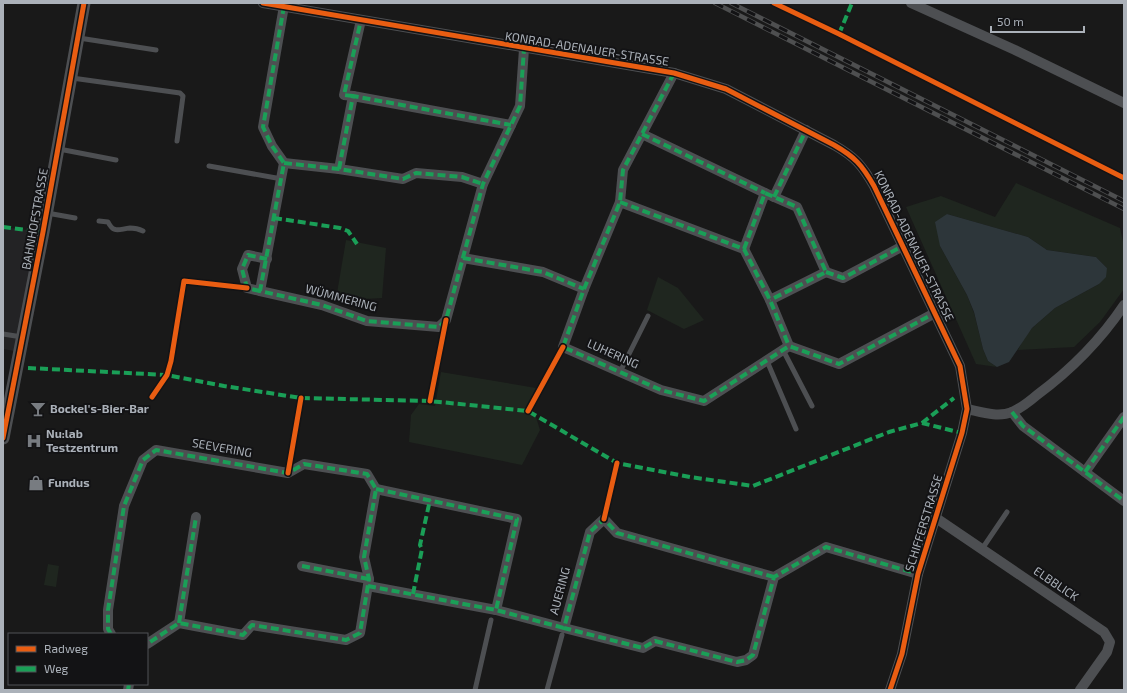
<svg xmlns="http://www.w3.org/2000/svg" width="1127" height="693" font-family="'Exo 2',sans-serif">
<rect width="100%" height="100%" fill="#191919"/>
<polygon fill="#232325" points="3,227 43,232 20,352 3,349"/>
<g fill="#1f261f">
<polygon points="1016,183 1120,228 1124,246 1124,289 1100,322 1074,347 1018,350 1024,338 1032,328 1055,308 1099,284 1107,268 1096,257 1047,250 1028,237 947,214 940,246 967,295 974,313 983,349 988,361 997,367 976,364 906,207 941,196 995,217"/>
<polygon points="346,240 386,248 382,298 347,300 336,299"/>
<polygon points="658,277 678,288 704,320 684,329 647,310"/>
<polygon points="441,372 536,388 526,409 536,417 540,430 522,465 409,442 411,415 419,404 435,406"/>
<polygon points="48,564 59,566 56,587 44,585"/>
</g>
<polygon fill="#2d363a" points="947,214 1028,237 1047,250 1096,257 1107,268 1106,277 1099,284 1055,308 1032,328 1009,362 997,367 988,361 983,349 974,312 967,295 940,246 935,222"/>
<g fill="none" stroke-linecap="round" stroke-linejoin="round">
<g stroke="#4d4f52" stroke-width="5">
<polyline points="79,38 156,50"/>
<polyline points="72,78 180,93 183,96 177,141"/>
<polyline points="59,149 116,160"/>
<polyline points="209,166 282,179"/>
<polyline points="47,213 75,218"/>
<path d="M99,221L108,222C114,234 119,229 130,228C134,228 139,229 143,231"/>
<polyline points="3,334 22,337"/>
<polyline points="783,350 812,406"/>
<polyline points="767,361 796,429"/>
<polyline points="620,372 648,316"/>
<polyline points="982,549 1007,512"/>
<polyline points="475,690 491,620"/>
<polyline points="547,690 562,635"/>
</g>
<g stroke="#4d4f52" stroke-width="10">
<path d="M263,3L674,73L726,89L834,145C855,157 862,165 874,186L960,366L967,409L962,433L918,574L902,654L890,690"/>
<polyline points="911,3 1015,50 1124,103"/>
<polyline points="284,6 263,127 272,146 284,163 260,291 322,305 367,321 439,327 446,320 483,184 520,106 524,49"/>
<polyline points="674,73 623,170 620,202 584,289 563,347 661,390 704,401 789,346 839,364 935,313"/>
<polyline points="353,96 344,95 361,20"/>
<polyline points="642,134 765,193"/>
<polyline points="284,163 339,169 403,179 416,173 462,177 483,184"/>
<polyline points="339,169 353,96 511,125"/>
<polyline points="774,197 806,130"/>
<polyline points="620,202 744,249 770,300 789,346"/>
<polyline points="744,249 765,193 797,207 826,272 770,300"/>
<polyline points="463,258 543,272 584,289"/>
<polyline points="826,272 843,278 903,246"/>
<polyline points="260,291 247,288 242,269 248,255 267,259"/>
<path d="M967,409C981,412 998,418 1012,412C1021,408 1030,401 1037,395C1072,369 1100,341 1124,305"/>
<polyline points="1012,412 1023,426 1124,501"/>
<polyline points="1085,472 1124,417"/>
<polyline points="376,489 517,519 496,610"/>
<polyline points="936,518 1104,632 1110,642 1107,652 1080,690"/>
<polyline points="302,566 369,579"/>
<polyline points="774,577 617,533 604,519 590,532 564,628 643,648 655,641 737,662 746,660 753,655 774,577 826,547 918,574"/>
<polyline points="368,586 496,610 564,628"/>
<polyline points="179,623 196,517"/>
<polyline points="111,634 108,629 108,610 124,506 143,460 156,450 288,473 304,464 367,474 376,489 364,557 369,579 360,633 346,640 252,625 243,635 179,623 147,644"/>
<polyline points="128,690 129,684"/>
</g>
<polyline stroke="#4d4f52" stroke-width="13" points="3,438 43,232 84,3"/>
<defs>
<g id="rail">
<polyline points="715,3 1124,209"/>
<polyline points="731,3 1124,201"/>
</g>
</defs>
<use href="#rail" stroke="#4e4f50" stroke-width="4.5"/>
<use href="#rail" stroke="#131315" stroke-width="3" stroke-dasharray="9" stroke-linecap="butt"/>
<g stroke="#1a9f57" stroke-width="4" stroke-dasharray="8 4" stroke-linecap="butt">
<polyline points="284,6 263,127 272,146 284,163 260,291 322,305 367,321 439,327 446,320 483,184 520,106 524,49"/>
<polyline points="839,34 852,3"/>
<polyline points="674,73 623,170 620,202 584,289 563,347 661,390 704,401 789,346 839,364 935,313"/>
<polyline points="353,96 344,95 361,20"/>
<polyline points="642,134 765,193"/>
<polyline points="284,163 339,169 403,179 416,173 462,177 483,184"/>
<polyline points="339,169 353,96 511,125"/>
<polyline points="774,197 806,130"/>
<polyline points="620,202 744,249 770,300 789,346"/>
<polyline points="274,218 340,228 348,231 357,244"/>
<polyline points="3,227 43,232"/>
<polyline points="744,249 765,193 797,207 826,272 770,300"/>
<polyline points="463,258 543,272 584,289"/>
<polyline points="826,272 843,278 903,246"/>
<polyline points="260,291 247,288 242,269 248,255 267,259"/>
<polyline points="28,368 167,375 224,386 301,398 430,401 528,411 617,463 690,477 753,486 889,432 922,423 962,433"/>
<polyline points="1012,412 1023,426 1124,501"/>
<polyline points="922,423 954,398"/>
<polyline points="1085,472 1124,417"/>
<polyline points="376,489 517,519 496,610"/>
<polyline points="302,566 369,579"/>
<polyline points="774,577 617,533 604,519 590,532 564,628 643,648 655,641 737,662 746,660 753,655 774,577 826,547 918,574"/>
<polyline points="368,586 496,610 564,628"/>
<polyline points="413,594 422,549 420,545 430,500"/>
<polyline points="179,623 196,517"/>
<polyline points="111,634 108,629 108,610 124,506 143,460 156,450 288,473 304,464 367,474 376,489 364,557 369,579 360,633 346,640 252,625 243,635 179,623 147,644"/>
<polyline points="128,690 129,684"/>
</g>
<defs>
<g id="cycleway">
<path d="M263,3L674,73L726,89L834,145C855,157 862,165 874,186L960,366L967,409L962,433L918,574L902,654L890,690"/>
<polyline points="774,3 839,34 1124,178"/>
<polyline points="152,397 167,375 171,361 184,281 247,288"/>
<polyline points="430,401 446,320"/>
<polyline points="528,411 563,347"/>
<polyline points="3,438 43,232 84,3"/>
<polyline points="288,473 301,398"/>
<polyline points="604,519 617,463"/>
</g>
</defs>
<use href="#cycleway" stroke="#131315" stroke-width="8"/>
<use href="#cycleway" stroke="#e95d12" stroke-width="5"/>
</g>
<defs>
<symbol id="bar-bare" viewBox="-9 -9 18 18"><path d="M-6-5H6L.8 .8V4.5H3.5V6h-7V4.5H-.8V.8Z" fill="#787c81" stroke="#131315" stroke-width="2.5" paint-order="stroke"/></symbol>
<symbol id="hospital-bare" viewBox="-9 -9 18 18"><path d="M-5-5h3v3.5h4V-5h3V5h-3V1.5h-4V5h-3Z" fill="#787c81" stroke="#131315" stroke-width="2.5" paint-order="stroke"/></symbol>
<symbol id="shop-bare" viewBox="-9 -9 18 18"><path d="M-5-2.5h2.3a2.7 3.5 0 0 1 5.4 0H5L5.5 6h-11ZM-1.5-2.5h3a1.5 2.3 0 0 0-3 0Z" fill="#787c81" stroke="#131315" stroke-width="2.5" paint-order="stroke"/></symbol>
</defs>
<g fill-rule="evenodd">
<use href="#bar-bare" x="27" y="398" width="22" height="22"/>
<use href="#hospital-bare" x="23" y="430" width="22" height="22"/>
<use href="#shop-bare" x="25" y="472" width="22" height="22"/>
</g>
<g text-anchor="middle" stroke-width="4" stroke-linejoin="round" paint-order="stroke">
<g font-size="12" fill="#abb1b9" stroke="#131315">
<text transform="translate(587 49) rotate(9)" y="4">KONRAD-ADENAUER-STRASSE</text>
<text transform="translate(35 219) rotate(-80)" y="4">BAHNHOFSTRASSE</text>
<text transform="translate(914 246) rotate(64)" y="4">KONRAD-ADENAUER-STRASSE</text>
<text transform="translate(341 298) rotate(15)" y="4">WÜMMERING</text>
<text transform="translate(613 354) rotate(24)" y="4">LUHERING</text>
<text transform="translate(222 448) rotate(10)" y="4">SEEVERING</text>
<text transform="translate(924 523) rotate(-73)" y="4">SCHIFFERSTRASSE</text>
<text transform="translate(1056 584) rotate(34)" y="4">ELBBLICK</text>
<text transform="translate(560 591) rotate(-75)" y="4">AUERING</text>
</g>
<g font-size="12" font-weight="bold" fill="#abb1b9" stroke="#131315" text-anchor="start">
<text x="50" y="413">Bockel's-Bier-Bar</text>
<text x="46" y="438">Nu:lab<tspan x="46" dy="14">Testzentrum</tspan></text>
<text x="48" y="487">Fundus</text>
</g>
</g>
<rect width="1127" height="693" fill="none" stroke="#abb1b9" stroke-width="8"/>
<rect x="8" y="633" width="140" height="52" fill="#131315" stroke="#505257"/>
<rect x="16" y="646" width="20" height="6" fill="#e95d12" stroke="#505257"/>
<text x="44" y="653" font-size="12" fill="#abb1b9">Radweg</text>
<rect x="16" y="666" width="20" height="6" fill="#1a9f57" stroke="#505257"/>
<text x="44" y="673" font-size="12" fill="#abb1b9">Weg</text>
<path d="M991 26v6h93v-6" fill="none" stroke="#abb1b9" stroke-width="2"/>
<text x="997" y="26" font-size="12" fill="#abb1b9" stroke="#131315" stroke-width="3" paint-order="stroke">50 m</text>
</svg>
